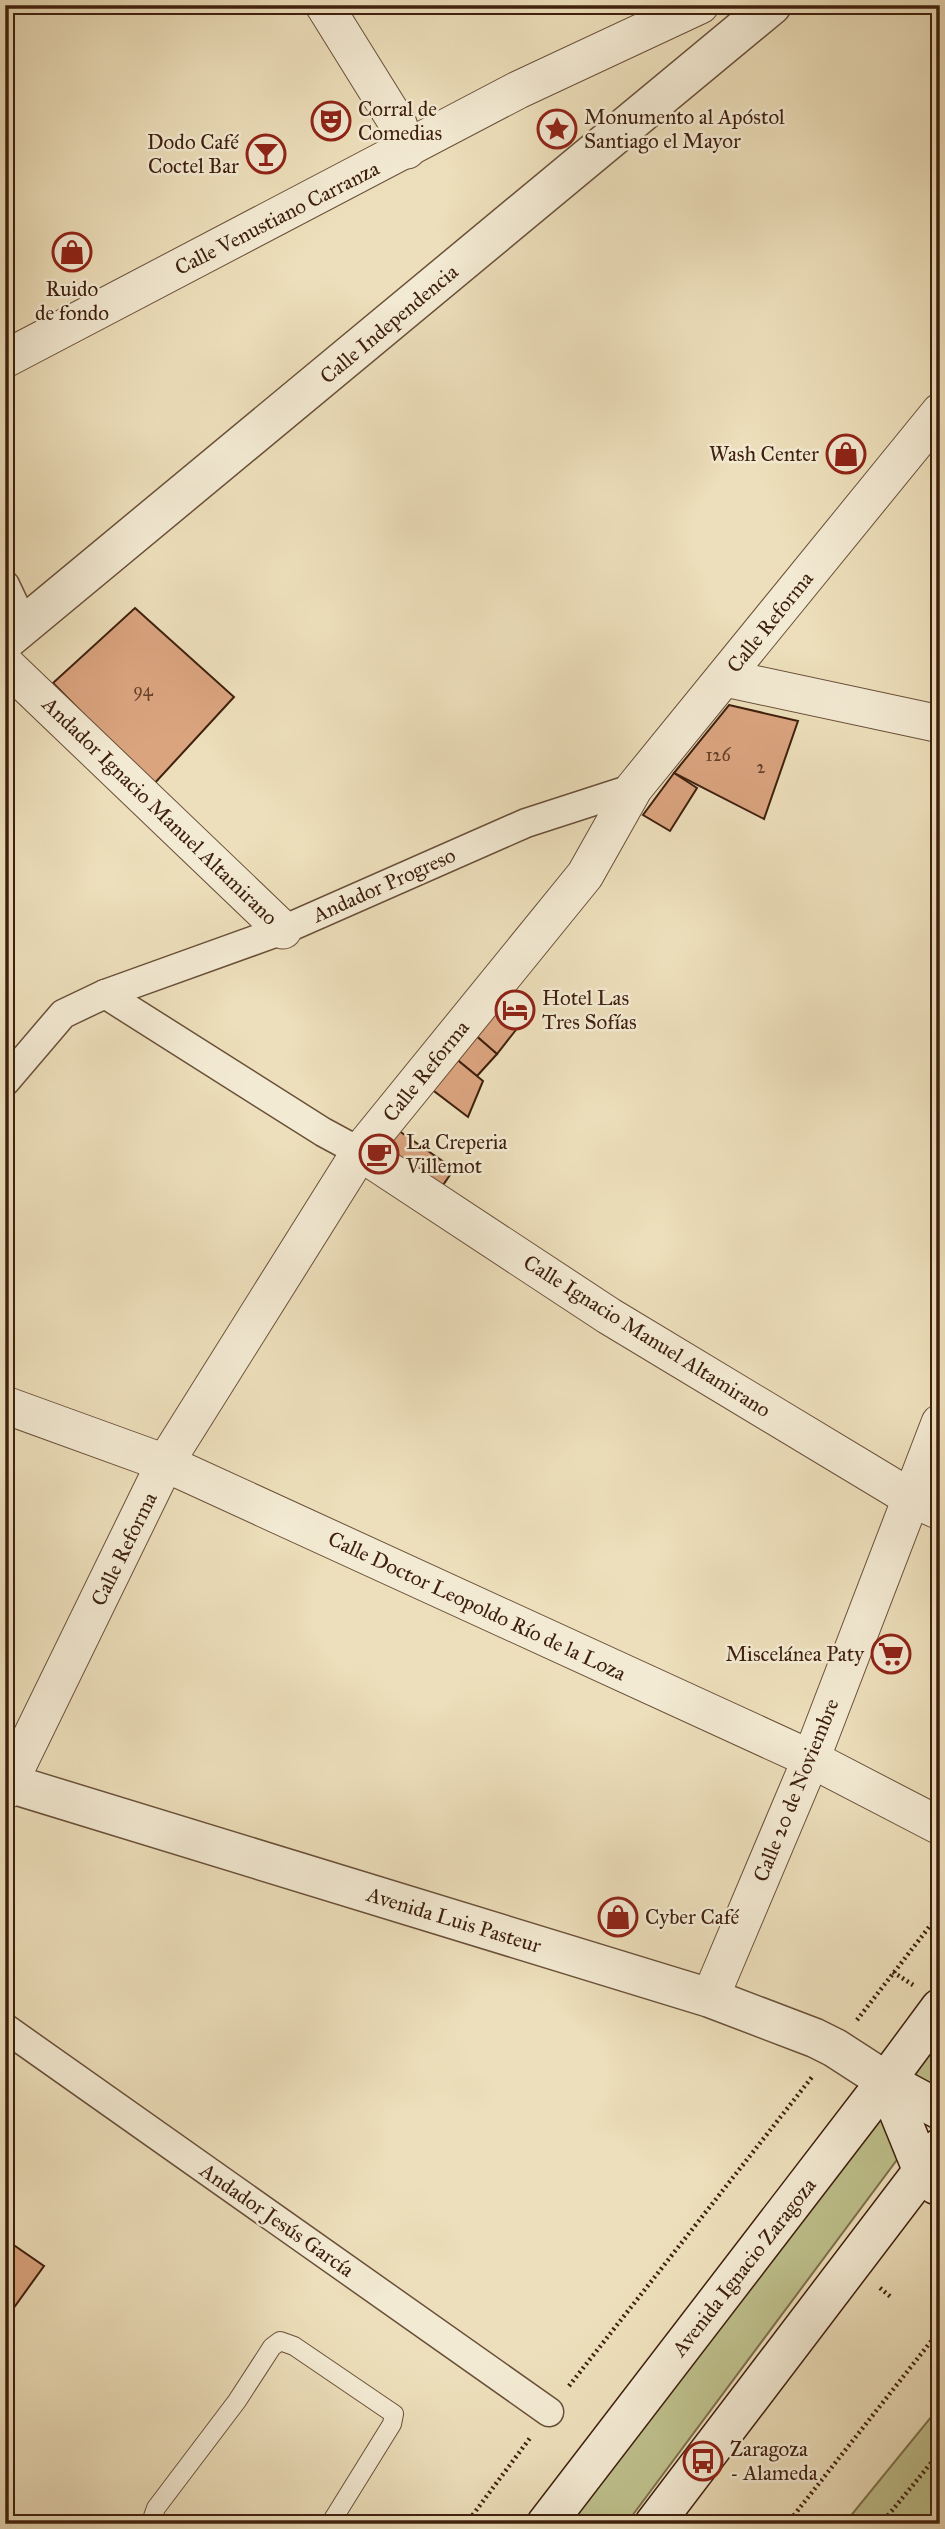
<svg xmlns="http://www.w3.org/2000/svg" width="945" height="2529" font-family="'IM FELL Great Primer',serif">
<rect width="100%" height="100%" fill="#eddfbb"/>
<filter id="stains"><feTurbulence type="fractalNoise" baseFrequency=".00286" numOctaves="4"/><feColorMatrix values="0 0 0 0 .2 0 0 0 0 .09 0 0 0 0 .02 0 0 0 .5 -.17"/></filter>
<radialGradient id="worn" r=".72"><stop offset=".6" stop-color="#630" stop-opacity="0"/><stop offset="1" stop-color="#630" stop-opacity=".3"/></radialGradient>
<g fill="#bec08c" stroke="#7e704d" stroke-width="2">
<polygon points="940,2032 940,2102 626,2524 570,2524"/>
<polygon points="940,2406 940,2524 844,2524"/>
</g>
<g fill="#daa47f" stroke="#3f200e" stroke-width="2">
<polygon points="135,608 234,697 153,785 53,683"/>
<polygon points="729,705 798,721 764,819 674,773"/>
<polygon points="674,773 697,788 670,831 643,815"/>
<polygon points="494,1008 519,1026 497,1054 474,1034"/>
<polygon points="474,1034 497,1054 477,1076 455,1058"/>
<polygon points="455,1058 483,1081 468,1117 430,1088"/>
<polygon points="389,1124 454,1169 441,1188 376,1143"/>
<polygon points="5,2239 44,2266 5,2320"/>
</g>
<g fill="none" stroke-linecap="round" stroke-linejoin="round">
<defs>
<polyline id="service" points="153,2524 151,2522 156,2508 237,2401 272,2347 280,2341 294,2346 394,2414 392,2424 330,2524"/>
<g id="pedestrian">
<polyline points="5,585 24,625"/>
<polyline points="105,994 323,1132 360,1152"/>
<polyline points="5,1082 63,1014 105,994 283,930 526,823 634,788"/>
<polyline points="5,2028 549,2412"/>
</g>
<g id="minor">
<polyline points="324,5 398,124 407,150"/>
<polyline points="5,359 518,90 700,5"/>
<polyline points="5,664 283,930"/>
<polyline points="725,678 940,724"/>
<polyline points="360,1152 609,1316 911,1498 940,1511"/>
<polyline points="5,1405 165,1463 811,1759 940,1826"/>
<polyline points="5,1791 165,1463 360,1152 585,875 634,788 940,412"/>
<polyline points="710,1998 811,1759 940,1423"/>
</g>
<g id="tertiary">
<polyline points="5,641 772,5"/>
<polyline points="5,1782 710,1998 815,2038 835,2048 886,2081"/>
</g>
<g id="secondary">
<polyline points="886,2081 923,2172 936,2185"/>
<polyline points="886,2081 940,2110"/>
<polyline points="546,2524 886,2081 940,2008"/>
<polyline points="654,2524 940,2148"/>
</g>
</defs>
<use href="#service" stroke="#6a5039" stroke-width="20"/>
<use href="#pedestrian" stroke="#6a5039" stroke-width="31"/>
<use href="#minor" stroke="#6a5039" stroke-width="39"/>
<use href="#tertiary" stroke="#6a5039" stroke-width="41"/>
<use href="#secondary" stroke="#3f200e" stroke-width="41"/>
<g stroke="#3f200e" stroke-width="4.5" stroke-dasharray="2 3.5" stroke-linecap="butt">
<polyline points="893,1972 913,1985"/>
<polyline points="857,2020 940,1913"/>
<polyline points="880,2288 892,2298"/>
<polyline points="569,2386 812,2077"/>
<polyline points="466,2524 530,2438"/>
<polyline points="787,2524 940,2330"/>
<polyline points="881,2524 940,2452"/>
</g>
<use href="#service" stroke="#f3ead3" stroke-width="18"/>
<use href="#pedestrian" stroke="#f3ead3" stroke-width="28"/>
<use href="#minor" stroke="#f3ead3" stroke-width="37"/>
<use href="#tertiary" stroke="#f3ead3" stroke-width="38"/>
<use href="#secondary" stroke="#f3ead3" stroke-width="38"/>
</g>
<defs>
<symbol id="theatre-ring" viewBox="-11 -11 22 22"><circle r="9.5" fill="#f3ead3" stroke="#8f2418" stroke-width="1.5"/><path d="M-5-5.5Q0-4 5-5.5V0Q5 5 0 6Q-5 5-5 0ZM-3.3-2.5H-1v1.5H-3.3ZM1-2.5H3.3v1.5H1ZM-2.8 1Q0 5.5 2.8 1Z" fill="#8f2418"/></symbol>
<symbol id="sight-ring" viewBox="-11 -11 22 22"><circle r="9.5" fill="#f3ead3" stroke="#8f2418" stroke-width="1.5"/><path d="M0-6L1.8-2.2L6-1.7L2.9 1.2L3.7 5.4L0 3.3L-3.7 5.4L-2.9 1.2L-6-1.7L-1.8-2.2Z" fill="#8f2418"/></symbol>
<symbol id="bar-ring" viewBox="-11 -11 22 22"><circle r="9.5" fill="#f3ead3" stroke="#8f2418" stroke-width="1.5"/><path d="M-6-5H6L.8 .8V4.5H3.5V6h-7V4.5H-.8V.8Z" fill="#8f2418"/></symbol>
<symbol id="shop-ring" viewBox="-11 -11 22 22"><circle r="9.5" fill="#f3ead3" stroke="#8f2418" stroke-width="1.5"/><path d="M-5-2.5h2.3a2.7 3.5 0 0 1 5.4 0H5L5.5 6h-11ZM-1.5-2.5h3a1.5 2.3 0 0 0-3 0Z" fill="#8f2418"/></symbol>
<symbol id="hotel-ring" viewBox="-11 -11 22 22"><circle r="9.5" fill="#f3ead3" stroke="#8f2418" stroke-width="1.5"/><path d="M-6-4.5h1.5V1H6V5H4.5V3h-9V5H-6ZM-4 0a1.8 1.8 0 1 1 3.6 0ZM.5 0V-2.5h3Q6-2.5 6 0Z" fill="#8f2418"/></symbol>
<symbol id="cafe-ring" viewBox="-11 -11 22 22"><circle r="9.5" fill="#f3ead3" stroke="#8f2418" stroke-width="1.5"/><path d="M-5.5-4.5H6V0H3Q3 3.5 0 3.5H-2.5Q-5.5 3.5-5.5 0ZM3-3.2v2h1.7v-2ZM-6 4.5H4V6H-6Z" fill="#8f2418"/></symbol>
<symbol id="supermarket-ring" viewBox="-11 -11 22 22"><circle r="9.5" fill="#f3ead3" stroke="#8f2418" stroke-width="1.5"/><path d="M-6-5.5h2.5l.6 2H6L4.5 2H-2.5L-4.4-4H-6ZM-1.5 3.2a1.3 1.3 0 1 0 .1 0ZM3 3.2a1.3 1.3 0 1 0 .1 0Z" fill="#8f2418"/></symbol>
<symbol id="bus-ring" viewBox="-11 -11 22 22"><circle r="9.5" fill="#f3ead3" stroke="#8f2418" stroke-width="1.5"/><path d="M-5-6H5V4H4V6H2V4H-2V6H-4V4H-5ZM-3.5-4V0h7V-4ZM-3.5 1.2v1.5H-2V1.2ZM2 1.2v1.5H3.5V1.2Z" fill="#8f2418"/></symbol>
</defs>
<g fill-rule="evenodd">
<use href="#theatre-ring" x="309" y="99" width="44" height="44"/>
<use href="#sight-ring" x="535" y="107" width="44" height="44"/>
<use href="#bar-ring" x="244" y="132" width="44" height="44"/>
<use href="#shop-ring" x="50" y="230" width="44" height="44"/>
<use href="#shop-ring" x="824" y="432" width="44" height="44"/>
<use href="#hotel-ring" x="493" y="988" width="44" height="44"/>
<use href="#cafe-ring" x="357" y="1132" width="44" height="44"/>
<use href="#supermarket-ring" x="869" y="1632" width="44" height="44"/>
<use href="#shop-ring" x="596" y="1895" width="44" height="44"/>
<use href="#bus-ring" x="681" y="2439" width="44" height="44"/>
</g>
<g text-anchor="middle" stroke-width="5" stroke-linejoin="round" paint-order="stroke">
<g font-size="18" fill="#66412a">
<text x="143" y="696">94</text>
<text x="718" y="761">126</text>
<text x="761" y="773">2</text>
</g>
<g font-size="21" fill="#3f200e" stroke="#f3ead3" text-anchor="start">
<text x="358" y="116">Corral de<tspan x="358" dy="24">Comedias</tspan></text>
<text x="584" y="124">Monumento al Apóstol<tspan x="584" dy="24">Santiago el Mayor</tspan></text>
<text x="239" y="149" text-anchor="end">Dodo Café<tspan x="239" dy="24">Coctel Bar</tspan></text>
<text x="72" y="296" text-anchor="middle">Ruido<tspan x="72" dy="24">de fondo</tspan></text>
<text x="819" y="461" text-anchor="end">Wash Center</text>
<text x="542" y="1005">Hotel Las<tspan x="542" dy="24">Tres Sofías</tspan></text>
<text x="406" y="1149">La Creperia<tspan x="406" dy="24">Villemot</tspan></text>
<text x="864" y="1661" text-anchor="end">Miscelánea Paty</text>
<text x="645" y="1924">Cyber Café</text>
<text x="730" y="2456">Zaragoza<tspan x="730" dy="24">- Alameda</tspan></text>
</g>
<g font-size="21" fill="#3f200e" stroke="#f3ead3">
<text transform="translate(277 218) rotate(-27)" y="7">Calle Venustiano Carranza</text>
<text transform="translate(389 324) rotate(-40)" y="7">Calle Independencia</text>
<text transform="translate(770 622) rotate(-51)" y="7">Calle Reforma</text>
<text transform="translate(160 811) rotate(44)" y="7">Andador Ignacio Manuel Altamirano</text>
<text transform="translate(384 885) rotate(-24)" y="7">Andador Progreso</text>
<text transform="translate(426 1071) rotate(-51)" y="7">Calle Reforma</text>
<text transform="translate(647 1336) rotate(32)" y="7">Calle Ignacio Manuel Altamirano</text>
<text transform="translate(124 1549) rotate(-64)" y="7">Calle Reforma</text>
<text transform="translate(477 1606) rotate(25)" y="7">Calle Doctor Leopoldo Río de la Loza</text>
<text transform="translate(796 1790) rotate(-68)" y="7">Calle 20 de Noviembre</text>
<text transform="translate(454 1920) rotate(17)" y="7">Avenida Luis Pasteur</text>
<text transform="translate(277 2220) rotate(35)" y="7">Andador Jesús García</text>
<text transform="translate(744 2267) rotate(-52)" y="7">Avenida Ignacio Zaragoza</text>
</g>
</g>
<rect width="945" height="2529" fill="none" stroke="#eddfbb" stroke-width="28"/>
<rect x="7" y="7" width="931" height="2515" fill="none" stroke="#3f200e" stroke-width="3.5"/>
<rect x="14" y="14" width="917" height="2501" fill="none" stroke="#3f200e" stroke-width="2"/>
<rect width="100%" height="100%" filter="url(#stains)"/>
<rect width="100%" height="100%" fill="url(#worn)"/>
</svg>
